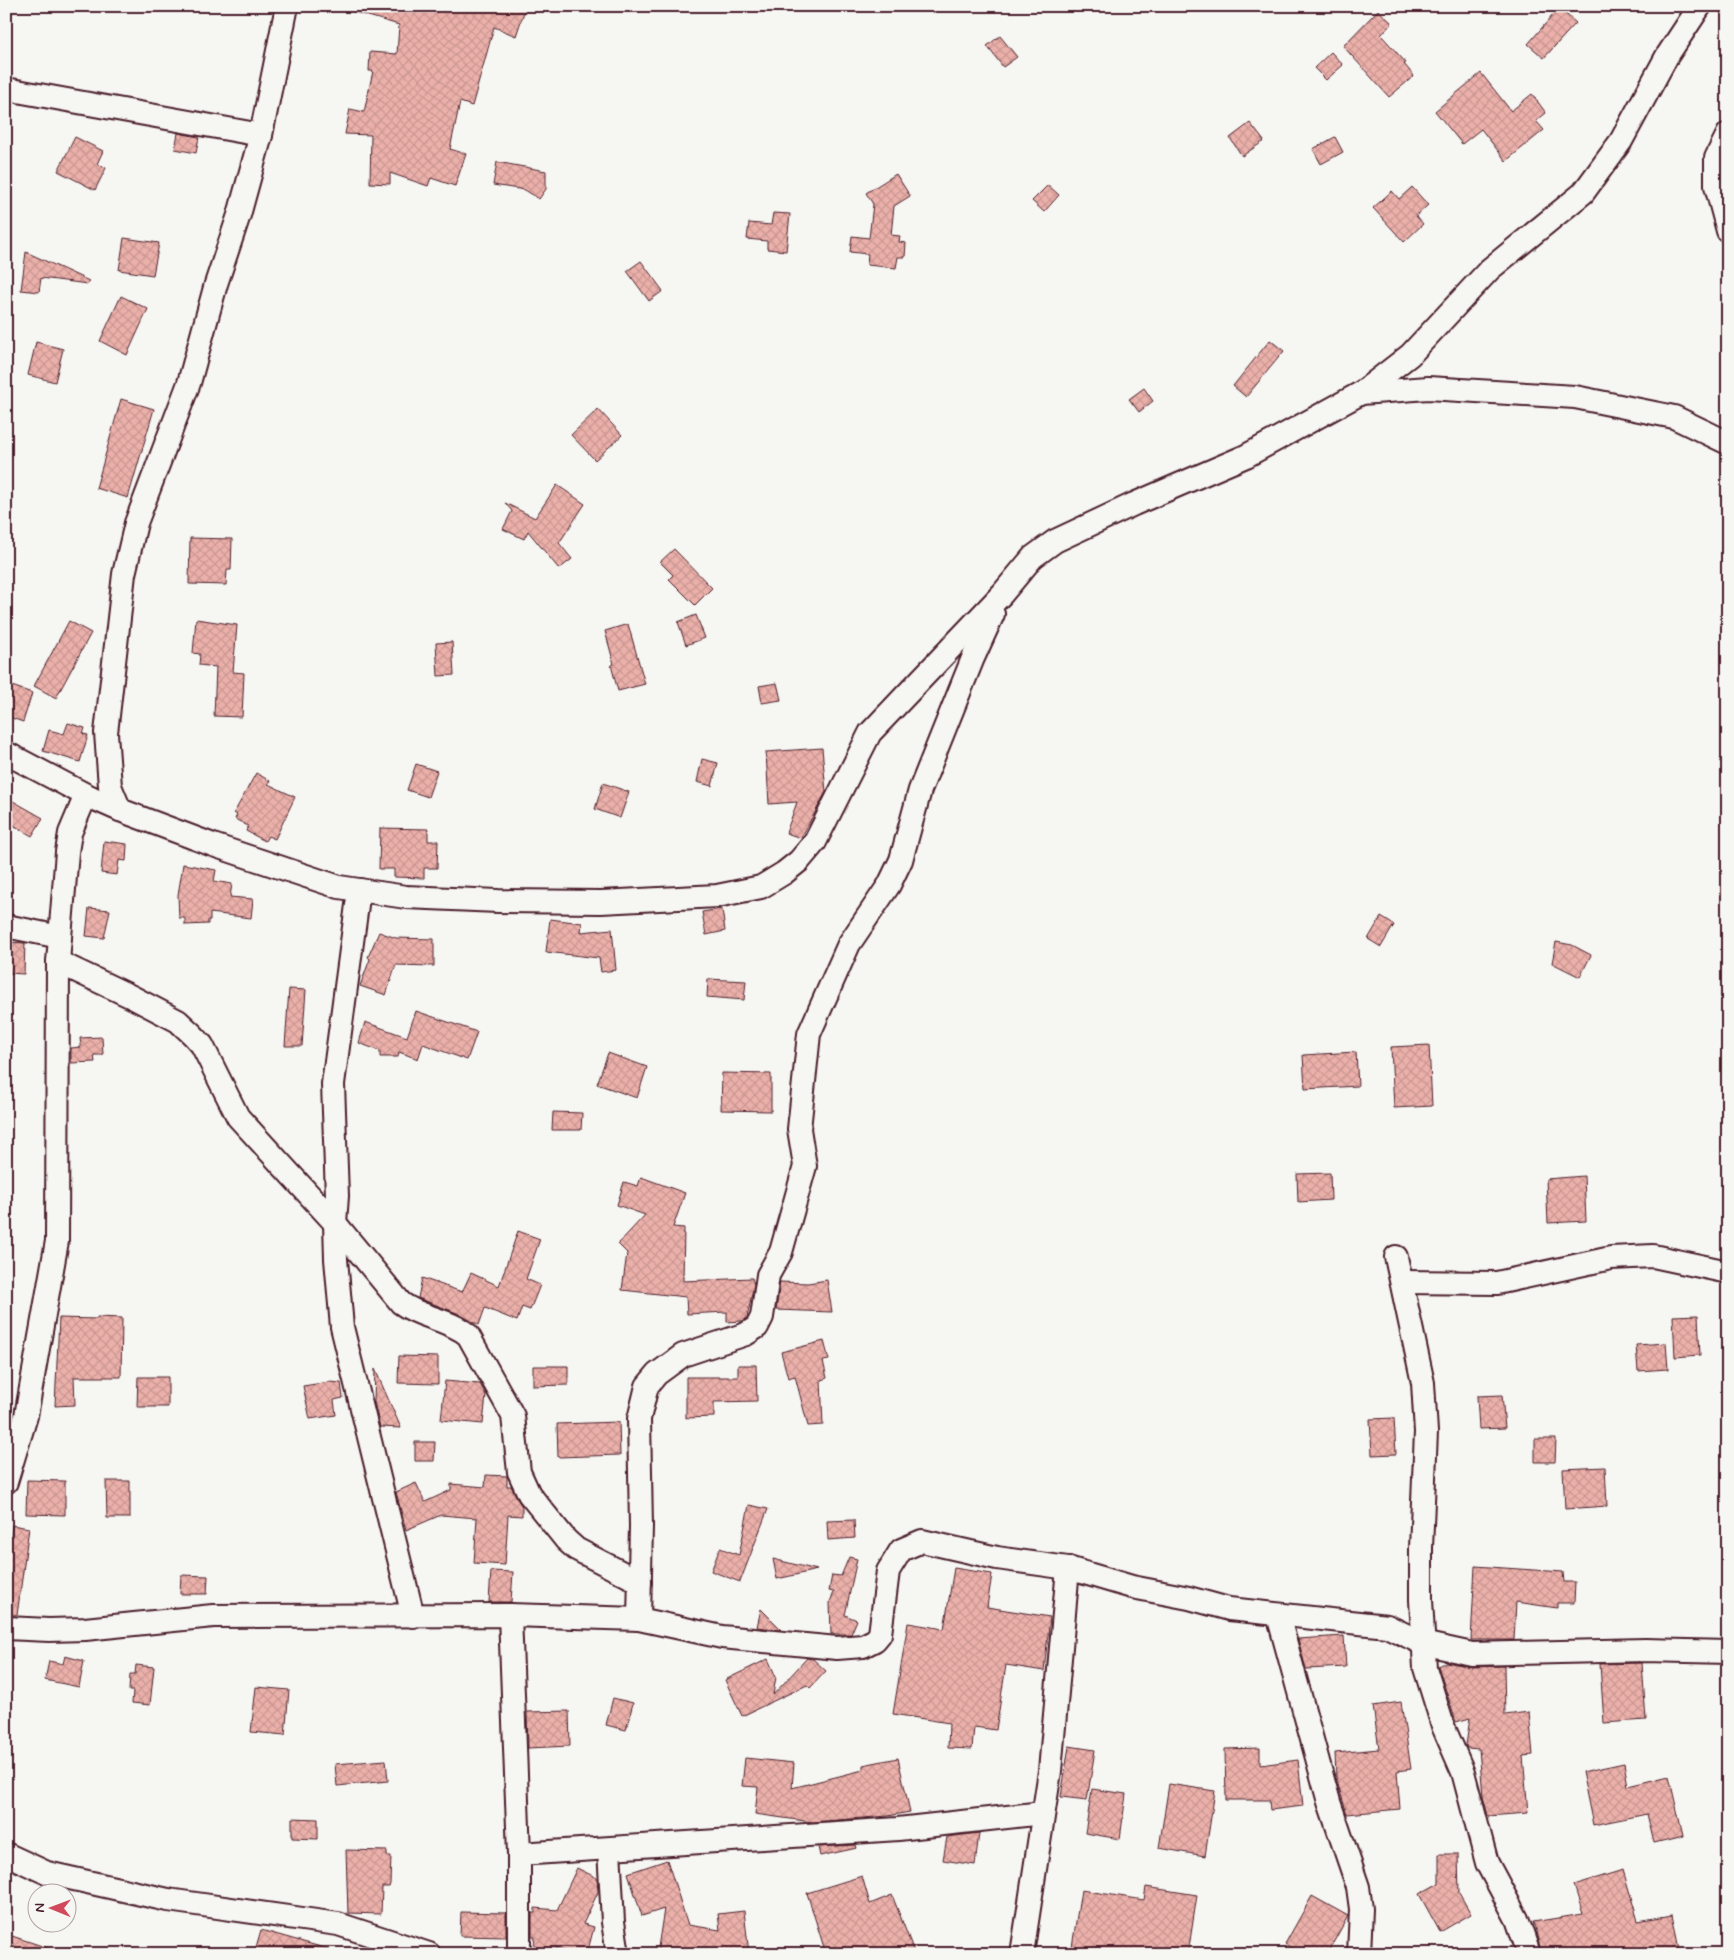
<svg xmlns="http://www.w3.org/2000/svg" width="1734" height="1960" font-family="Mynerve,sans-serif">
<defs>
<pattern id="building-cross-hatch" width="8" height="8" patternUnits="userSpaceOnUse" patternTransform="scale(1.25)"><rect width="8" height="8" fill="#ebb0aa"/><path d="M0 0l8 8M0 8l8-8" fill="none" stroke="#cb9792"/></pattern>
</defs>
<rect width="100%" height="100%" fill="#f6f6f2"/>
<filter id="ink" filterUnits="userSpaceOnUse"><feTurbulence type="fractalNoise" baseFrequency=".02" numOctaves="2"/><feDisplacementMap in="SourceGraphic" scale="10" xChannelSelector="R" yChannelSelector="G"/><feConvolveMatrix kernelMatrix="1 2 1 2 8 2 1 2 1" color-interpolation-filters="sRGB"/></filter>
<g filter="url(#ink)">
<g fill="url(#building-cross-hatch)" stroke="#4a1f2b">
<polygon points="351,6 526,6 516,36 494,27 472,106 460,102 450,149 466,154 455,186 431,178 428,186 390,173 390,184 370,183 371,135 345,134 350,109 364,112 373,71 369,71 370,52 397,54 399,25 351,11"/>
<polygon points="1559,8 1576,23 1544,58 1528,44"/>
<polygon points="1378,10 1392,23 1381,35 1406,63 1404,64 1414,76 1389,97 1343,46"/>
<polygon points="1000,36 1017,57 1003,67 987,46"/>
<polygon points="1331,52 1343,65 1326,80 1314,68"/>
<polygon points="1481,73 1511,111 1532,94 1546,113 1536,121 1544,130 1506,161 1481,129 1462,144 1435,111"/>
<polygon points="1250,123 1264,141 1242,156 1230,138"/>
<polygon points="178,133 199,137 196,153 175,149"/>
<polygon points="75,137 103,151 97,164 106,168 95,190 58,171"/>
<polygon points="1335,137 1343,152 1321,164 1313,149"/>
<polygon points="497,162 546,171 546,189 539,199 525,190 493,185"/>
<polygon points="896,174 910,196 894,206 891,235 900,236 899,242 906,243 905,257 898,257 896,268 867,265 868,254 850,252 852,236 869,238 873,204 866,193"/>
<polygon points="1048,185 1059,195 1044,212 1032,201"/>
<polygon points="1412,187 1428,205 1416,216 1423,224 1404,242 1373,208 1392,191 1399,199"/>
<polygon points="773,213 790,214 786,251 767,249 767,241 747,239 749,223 771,225"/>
<polygon points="124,238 159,243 153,275 119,270"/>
<polygon points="26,252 89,281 88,284 41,278 39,292 21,290"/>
<polygon points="641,261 663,291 649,301 627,271"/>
<polygon points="121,296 148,309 127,355 100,341"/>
<polygon points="1270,340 1284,351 1246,397 1233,386"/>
<polygon points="36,342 63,349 55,382 28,375"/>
<polygon points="1144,388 1153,401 1139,412 1129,399"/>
<polygon points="121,399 154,409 128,498 96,488"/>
<polygon points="598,409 622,435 595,460 571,435"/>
<polygon points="557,485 585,504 559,543 572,559 559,569 528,531 524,539 503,529 512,511 505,503 535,518"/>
<polygon points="190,538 232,539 231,570 227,570 226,585 189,584"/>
<polygon points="674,549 712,588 695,605 669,579 673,575 660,562"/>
<polygon points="696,615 705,638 686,645 678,622"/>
<polygon points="196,619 237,625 233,672 244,673 242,717 214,716 216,667 199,665 200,654 193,653"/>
<polygon points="69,621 91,633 56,698 34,686"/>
<polygon points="628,624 645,684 618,691 611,665 614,664 605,631"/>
<polygon points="452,642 454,675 438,676 436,643"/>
<polygon points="777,683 781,700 762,703 759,686"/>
<polygon points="6,684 32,693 23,722 6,716"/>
<polygon points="68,723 85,728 83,734 88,735 80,762 43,751 49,730 64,734"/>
<polygon points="822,748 826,792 801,838 786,833 797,802 769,804 766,752"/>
<polygon points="702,759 718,763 712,786 697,782"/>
<polygon points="416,764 437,771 428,797 407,790"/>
<polygon points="256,773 270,781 268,784 295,797 275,839 268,836 265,841 246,831 248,826 235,819 237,815 234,813"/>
<polygon points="603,783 629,792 620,818 595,809"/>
<polygon points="6,797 43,818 32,836 6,821"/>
<polygon points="380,828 428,829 428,841 438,841 437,868 424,868 424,878 394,877 394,869 379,869"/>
<polygon points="104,841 127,844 126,861 119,860 117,875 101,873"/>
<polygon points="183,864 216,870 214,881 232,884 230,897 253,899 251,918 210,913 210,920 208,920 208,924 185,925 185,918 179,918 178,895"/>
<polygon points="89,908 110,910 104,938 86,936"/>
<polygon points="722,909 725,931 706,935 702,912"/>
<polygon points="1381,917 1394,925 1381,947 1368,939"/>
<polygon points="550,919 582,923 581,932 612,929 616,970 601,972 599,958 546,952"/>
<polygon points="379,932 396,938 434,939 434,966 396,965 386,995 360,986 370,959 368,957"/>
<polygon points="6,942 25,943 24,974 7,973"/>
<polygon points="1556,942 1572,945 1591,955 1580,977 1552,963"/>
<polygon points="708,979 746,981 744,1000 707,997"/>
<polygon points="289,989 306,990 302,1046 285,1046"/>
<polygon points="416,1011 477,1032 467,1060 423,1044 418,1059 399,1052 398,1057 380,1057 380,1051 359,1043 365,1022 407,1037"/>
<polygon points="102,1037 103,1055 94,1055 95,1062 71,1063 71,1048 81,1047 80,1038"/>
<polygon points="1429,1045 1432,1106 1394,1108 1391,1047"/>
<polygon points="1356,1052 1358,1086 1305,1089 1303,1055"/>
<polygon points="608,1053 647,1067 637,1098 597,1084"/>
<polygon points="722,1073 771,1074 771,1111 721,1110"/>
<polygon points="553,1112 582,1113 581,1130 552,1130"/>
<polygon points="1330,1173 1331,1200 1298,1202 1297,1174"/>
<polygon points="1584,1176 1586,1221 1548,1223 1546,1179"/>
<polygon points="641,1177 685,1193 673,1227 684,1228 683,1281 752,1278 754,1284 747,1318 742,1321 727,1322 727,1312 687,1314 686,1297 622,1290 627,1253 618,1244 645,1215 617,1205 624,1182 638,1186"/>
<polygon points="518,1231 540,1239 526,1279 540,1285 530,1310 522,1307 517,1321 485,1308 479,1325 457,1313 418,1298 422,1278 462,1292 471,1273 499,1286"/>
<polygon points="827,1280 832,1312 776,1310 780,1282 808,1283"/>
<polygon points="1698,1315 1700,1355 1675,1357 1673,1316"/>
<polygon points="97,1317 122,1318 121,1377 74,1377 75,1405 55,1406 59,1318 97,1319"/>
<polygon points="824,1341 829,1360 823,1361 827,1378 821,1380 823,1425 808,1426 795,1376 788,1378 781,1352"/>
<polygon points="1666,1343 1668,1369 1638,1371 1636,1345"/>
<polygon points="399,1356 438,1357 438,1384 398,1383"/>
<polygon points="738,1365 756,1365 757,1401 714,1402 714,1417 686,1418 686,1377 738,1377"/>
<polygon points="533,1366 568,1366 568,1385 533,1386"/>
<polygon points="375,1369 401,1428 380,1427 374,1402"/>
<polygon points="138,1377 168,1377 168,1407 137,1407"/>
<polygon points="445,1381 480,1384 486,1395 483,1424 441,1420"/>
<polygon points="329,1382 341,1383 343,1398 334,1400 336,1415 310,1419 303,1386"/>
<polygon points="1502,1395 1505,1428 1479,1429 1477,1396"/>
<polygon points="1394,1418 1396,1454 1372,1455 1370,1419"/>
<polygon points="619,1422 620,1455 558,1457 557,1424"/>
<polygon points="1535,1439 1556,1439 1555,1462 1535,1462"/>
<polygon points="415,1442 435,1442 434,1461 415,1461"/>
<polygon points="1605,1467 1607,1506 1565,1509 1563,1469"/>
<polygon points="486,1475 507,1476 507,1486 511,1486 522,1507 522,1516 508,1515 505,1565 474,1563 477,1518 441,1515 406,1530 396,1492 416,1483 425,1502 451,1490 451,1484 485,1487"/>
<polygon points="27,1480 65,1481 65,1515 26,1514"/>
<polygon points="106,1481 130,1481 130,1518 107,1518"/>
<polygon points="749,1505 768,1509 740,1582 711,1571 720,1548 739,1555"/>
<polygon points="854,1520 855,1538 828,1540 827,1521"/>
<polygon points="12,1525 29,1528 17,1615 6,1615 6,1549 8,1550"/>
<polygon points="849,1557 857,1559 845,1615 857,1620 851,1634 831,1634 830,1602 834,1592 829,1591 832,1575 841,1576"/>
<polygon points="773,1559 817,1570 777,1579"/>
<polygon points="1475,1566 1563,1572 1564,1582 1575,1582 1574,1603 1557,1603 1557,1608 1516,1602 1514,1640 1471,1640"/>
<polygon points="954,1568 992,1574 987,1607 1050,1617 1044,1671 1006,1665 996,1730 974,1727 972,1749 948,1748 949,1723 893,1714 908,1623 944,1629"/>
<polygon points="491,1571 513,1572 511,1602 489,1602"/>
<polygon points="181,1575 208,1576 207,1594 180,1594"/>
<polygon points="761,1609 782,1630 757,1627"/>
<polygon points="1344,1636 1346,1667 1306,1669 1298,1639"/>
<polygon points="65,1656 84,1661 79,1687 45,1680 49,1661 63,1664"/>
<polygon points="807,1658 813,1659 826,1671 810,1688 807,1685 742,1716 725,1680 768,1659 776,1677 773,1695"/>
<polygon points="1446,1662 1472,1667 1504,1666 1505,1715 1529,1712 1533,1755 1523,1756 1528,1813 1488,1816 1483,1796 1479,1749 1467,1748 1466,1745 1470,1718 1456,1722 1438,1666"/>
<polygon points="1642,1663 1646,1720 1604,1723 1600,1664"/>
<polygon points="136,1665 154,1667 150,1705 132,1703 133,1691 129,1691 130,1674 135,1674"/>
<polygon points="256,1687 289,1690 285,1735 251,1732"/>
<polygon points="613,1698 633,1703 626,1730 606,1725"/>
<polygon points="1401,1702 1411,1769 1397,1771 1400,1809 1347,1814 1336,1778 1335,1753 1379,1749 1373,1706"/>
<polygon points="569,1711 570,1746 528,1748 527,1712"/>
<polygon points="1069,1746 1095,1750 1087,1800 1061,1797"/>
<polygon points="1260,1748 1260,1765 1298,1760 1303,1806 1270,1810 1269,1800 1226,1800 1225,1749"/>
<polygon points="745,1758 794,1763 792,1788 863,1770 863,1765 898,1758 910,1812 888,1816 812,1822 755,1814 758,1787 742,1786"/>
<polygon points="386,1760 388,1781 337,1786 335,1764"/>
<polygon points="1624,1763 1628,1786 1669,1776 1683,1836 1654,1843 1647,1814 1593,1825 1582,1772"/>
<polygon points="1169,1784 1215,1791 1205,1856 1159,1848"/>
<polygon points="1092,1789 1126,1794 1120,1839 1085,1833"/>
<polygon points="292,1818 318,1819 318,1839 292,1838"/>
<polygon points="979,1833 975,1865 943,1860 947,1837"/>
<polygon points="856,1845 857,1848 820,1856 818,1847"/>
<polygon points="346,1850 387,1851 387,1856 391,1856 390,1884 389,1887 382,1887 381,1914 348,1913"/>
<polygon points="1439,1854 1458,1854 1459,1893 1471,1914 1440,1932 1419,1894 1439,1883"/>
<polygon points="667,1860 688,1925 720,1930 718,1914 744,1911 749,1954 657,1954 664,1909 642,1916 628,1873"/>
<polygon points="577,1868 597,1878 598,1892 583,1924 594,1927 587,1954 576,1954 556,1948 556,1954 533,1954 535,1937 532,1937 532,1913 535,1913 535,1908 557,1910"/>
<polygon points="1623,1870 1638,1921 1672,1915 1680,1954 1542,1954 1533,1922 1583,1914 1574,1885"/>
<polygon points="862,1876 870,1904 892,1895 915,1954 826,1954 807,1893"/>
<polygon points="1146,1887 1197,1895 1188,1954 1118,1954 1072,1947 1081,1890 1144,1900"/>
<polygon points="1312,1896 1348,1916 1327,1954 1302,1954 1285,1944"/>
<polygon points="461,1912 506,1913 506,1937 460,1936"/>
<polygon points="261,1930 328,1949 327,1954 254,1954"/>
<polygon points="6,1934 57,1951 56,1954 6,1954"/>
</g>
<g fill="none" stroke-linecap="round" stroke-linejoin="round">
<defs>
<g id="street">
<polyline points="6,89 261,135"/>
<polyline points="1728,134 1716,158 1716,186 1728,231"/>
<polyline points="1361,393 1428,388 1575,397 1674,417 1728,443"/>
<polyline points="6,753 86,795 120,810 213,845 339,887 406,897 498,901 601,902 717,896 761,887 784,873 799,861 815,842 870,733 1002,594 1033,557 1055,541 1134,504 1246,456 1361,393 1410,355 1490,269 1583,193 1621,141 1667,56 1700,6"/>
<polyline points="120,810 110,786 106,733 124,574 136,523 189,383 216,284 239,215 261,135 287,6"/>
<polyline points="359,890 333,1084 337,1196 335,1223 336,1259 342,1327 413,1616"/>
<polyline points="6,926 60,937"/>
<path d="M58,962L132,997L178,1021L193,1035L202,1045L238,1117L335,1223L401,1303C421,1318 449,1319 468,1335L513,1416L519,1472L529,1494L566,1540L576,1549L640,1582"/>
<polyline points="1396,1257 1423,1383 1426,1432 1421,1548 1421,1600 1425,1668 1443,1726 1463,1772 1487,1863 1517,1919 1529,1954"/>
<polyline points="1402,1282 1497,1283 1611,1258 1653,1256 1728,1272"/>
<polyline points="6,1482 26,1416 57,1241 58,962 67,852 70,833 86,795"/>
<polyline points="510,1615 519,1854 519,1954"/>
<polyline points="1278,1615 1329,1802 1358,1887 1361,1909 1359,1954"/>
<polyline points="639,1619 641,1526 639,1419 647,1386 657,1374 683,1355 746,1334 757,1327 762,1317 768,1275 781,1252 805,1166 799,1129 809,1034 849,944 889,885 901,860 920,790 973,658 993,614"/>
<polyline points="6,1628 49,1630 85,1629 213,1616 510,1615 639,1619 722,1637 837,1648 863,1646 875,1640 880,1634 888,1571 901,1550 922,1541 997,1558 1068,1568 1132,1587 1189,1598 1229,1609 1387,1626 1422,1643 1472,1654 1645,1650 1728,1652"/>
<polyline points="609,1849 613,1922 618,1954"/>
<polyline points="6,1854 47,1873 74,1879 168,1900 338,1924 429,1954"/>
<polyline points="519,1854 898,1829 1043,1813"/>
<polyline points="1022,1954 1050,1771 1068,1568"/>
</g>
</defs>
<use href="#street" stroke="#4a1f2b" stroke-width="26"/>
<use href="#street" stroke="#f6f6f2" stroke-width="22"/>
</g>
</g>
<rect width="1734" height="1960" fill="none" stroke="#f6f6f2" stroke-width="25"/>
<rect x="12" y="12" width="1709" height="1935" fill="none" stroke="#4a1f2b" stroke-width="2" filter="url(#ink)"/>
<g transform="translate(52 1908) rotate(271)"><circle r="24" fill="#f6f6f2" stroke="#b1a0a2"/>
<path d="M0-4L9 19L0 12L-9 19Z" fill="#d1495b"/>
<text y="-8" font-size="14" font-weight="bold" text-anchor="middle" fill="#4a1f2b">N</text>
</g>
</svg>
